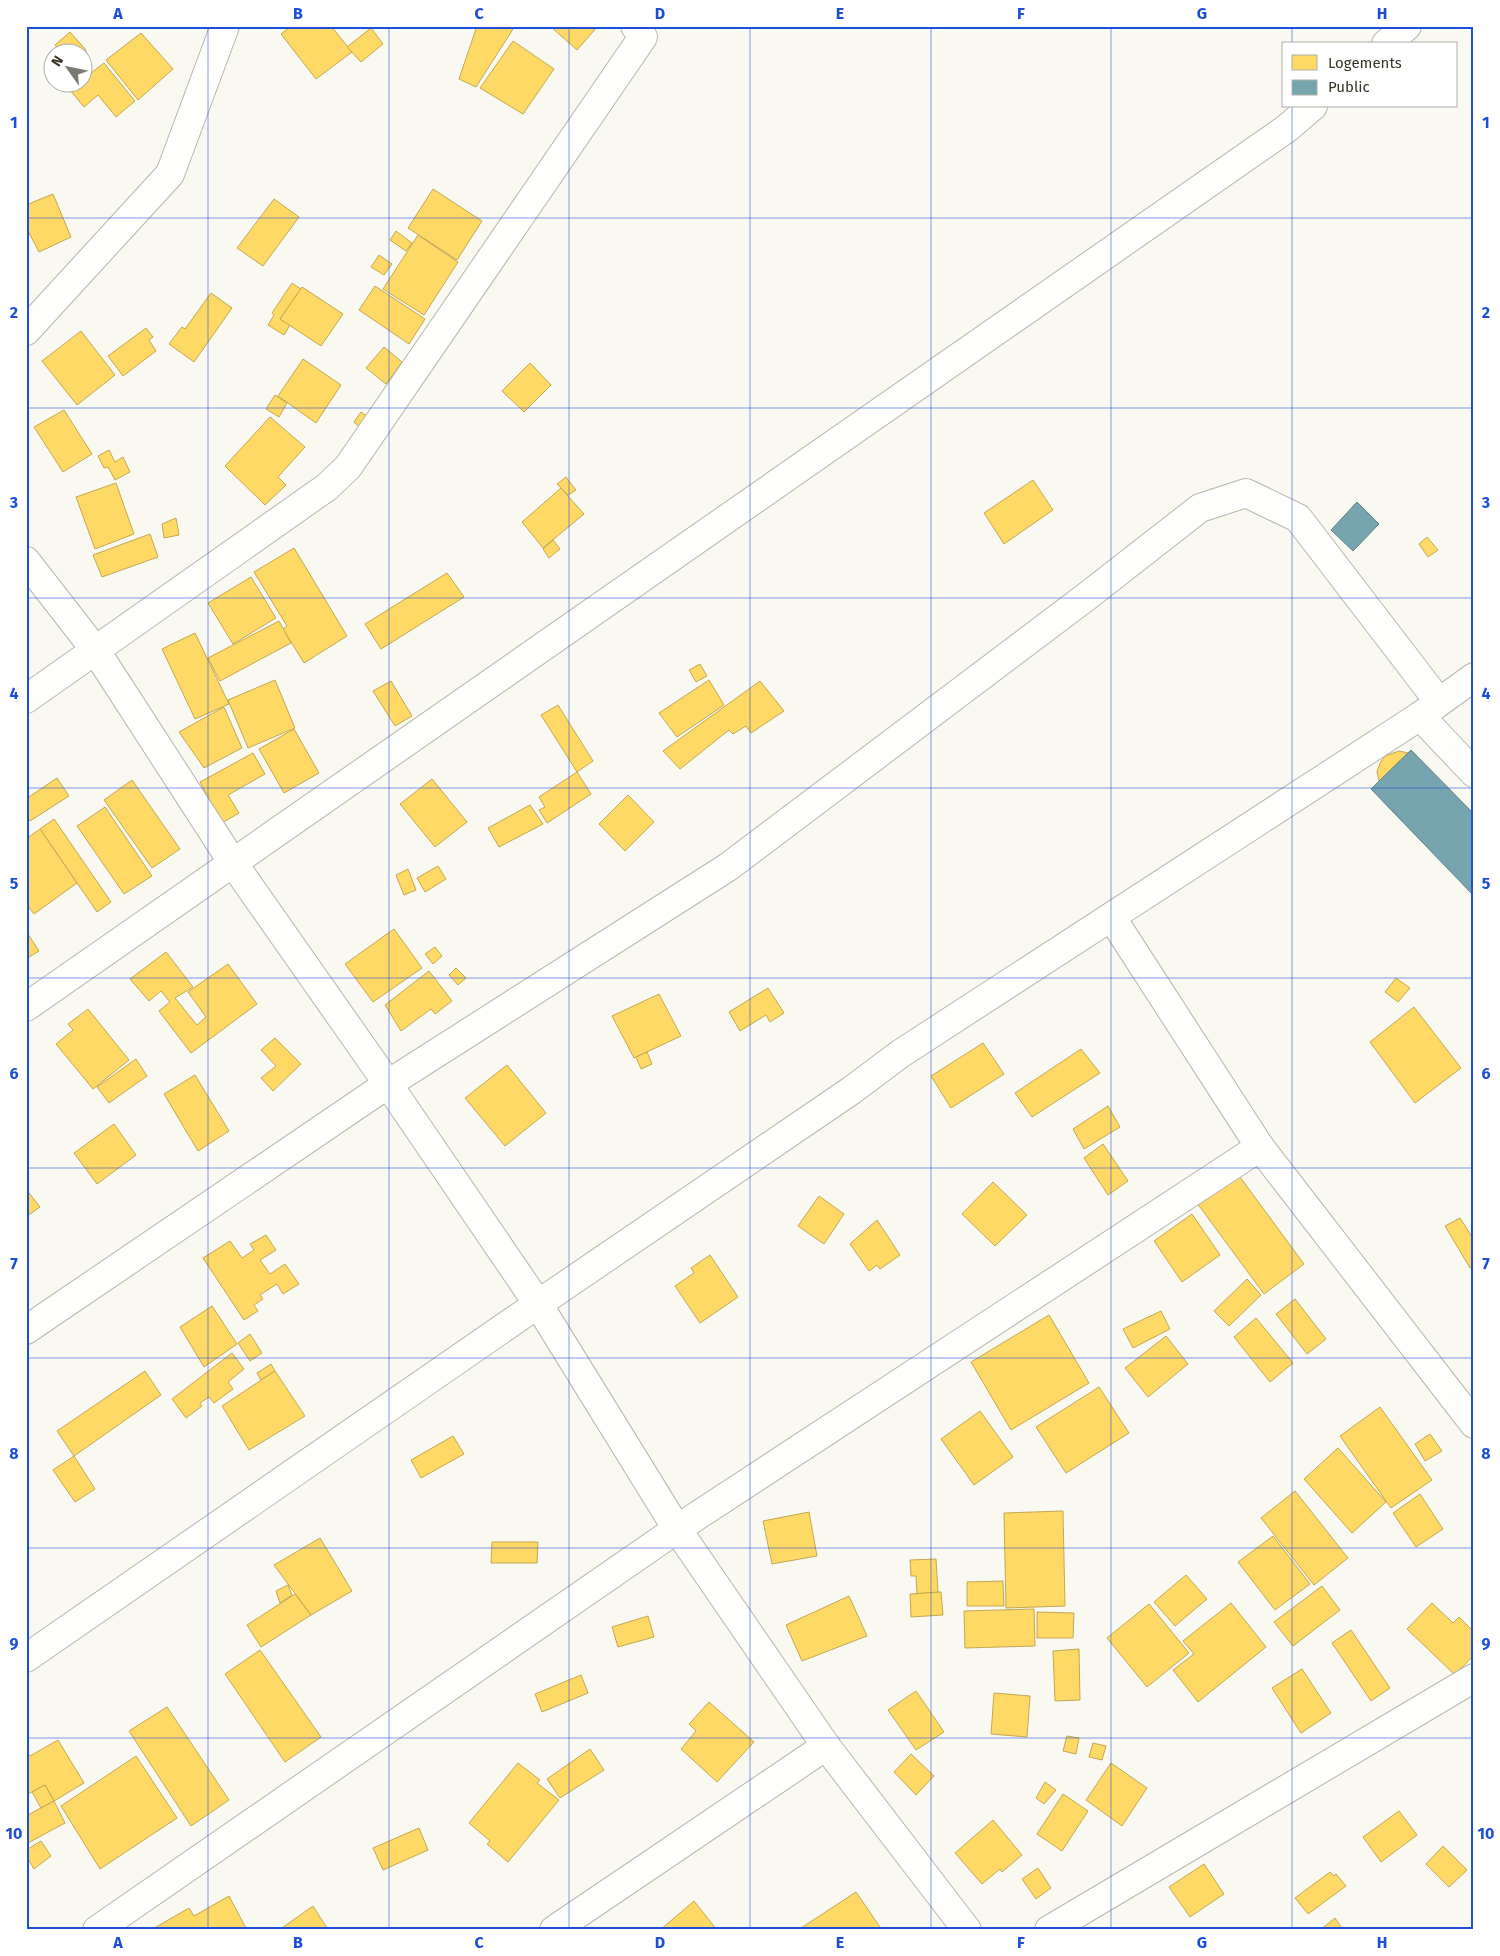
<svg xmlns="http://www.w3.org/2000/svg" width="1500" height="1956" font-family="'Fira Sans',sans-serif">
<rect width="100%" height="100%" fill="#faf9f1"/>
<g fill="#ffd966" stroke="#c3a853">
<polygon points="291,26 331,26 352,52 316,79 281,34"/>
<polygon points="477,26 515,26 476,87 459,79"/>
<polygon points="550,26 598,26 577,50"/>
<polygon points="371,28 383,44 361,62 347,47"/>
<polygon points="70,32 86,50 82,54 62,52 55,45"/>
<polygon points="141,33 173,69 138,100 106,60"/>
<polygon points="513,41 554,69 523,114 480,88"/>
<polygon points="104,63 135,101 116,117 98,95 84,107 70,90 80,82 82,82 82,80"/>
<polygon points="60,82 75,82 76,84 67,91"/>
<polygon points="433,189 482,221 457,260 408,228"/>
<polygon points="53,194 71,237 39,252 26,227 26,205"/>
<polygon points="274,199 299,217 263,266 237,248"/>
<polygon points="396,231 412,243 406,251 390,240"/>
<polygon points="418,235 458,262 424,315 383,289"/>
<polygon points="379,255 392,264 384,275 371,267"/>
<polygon points="292,283 301,289 280,319 290,325 284,335 268,325 274,315 272,313"/>
<polygon points="375,286 425,319 409,344 359,310"/>
<polygon points="302,287 343,314 321,346 280,319"/>
<polygon points="211,293 232,308 194,362 169,344 182,327 185,329"/>
<polygon points="146,328 153,337 149,340 156,351 123,376 108,356"/>
<polygon points="81,331 115,375 77,405 42,361"/>
<polygon points="384,347 402,362 386,384 366,368"/>
<polygon points="303,359 341,385 316,423 278,396"/>
<polygon points="530,363 551,385 524,412 502,391"/>
<polygon points="275,395 287,403 279,417 266,409"/>
<polygon points="64,410 92,454 63,472 34,427"/>
<polygon points="361,412 372,420 364,432 354,422"/>
<polygon points="270,417 305,447 278,477 286,485 265,505 225,466"/>
<polygon points="109,450 115,462 123,457 130,472 115,480 108,467 104,468 98,456"/>
<polygon points="566,477 576,490 568,495 557,484"/>
<polygon points="1033,480 1053,510 1004,544 984,513"/>
<polygon points="116,483 134,534 95,549 76,497"/>
<polygon points="561,488 584,514 543,548 522,522"/>
<polygon points="176,518 179,535 164,538 162,524"/>
<polygon points="150,534 158,557 102,577 93,555"/>
<polygon points="1427,537 1438,550 1428,557 1419,544"/>
<polygon points="553,540 560,549 549,558 543,549"/>
<polygon points="294,548 347,636 304,663 283,629 287,626 254,572"/>
<polygon points="447,573 464,597 381,649 365,624"/>
<polygon points="251,577 276,618 233,644 208,603"/>
<polygon points="279,621 291,643 220,681 208,658"/>
<polygon points="195,633 229,704 195,719 162,649"/>
<polygon points="700,664 707,676 696,682 689,670"/>
<polygon points="275,680 295,728 248,748 228,700"/>
<polygon points="709,680 724,705 677,737 659,713"/>
<polygon points="391,681 412,716 395,726 373,691"/>
<polygon points="760,681 784,711 751,733 746,726 733,734 729,730 680,769 663,751"/>
<polygon points="558,705 593,761 577,772 541,715"/>
<polygon points="224,707 242,748 204,768 179,732"/>
<polygon points="294,729 319,773 284,793 259,749"/>
<polygon points="1399,751 1408,753 1379,781 1377,772 1380,763 1385,756"/>
<polygon points="253,753 265,774 228,795 239,813 222,823 200,782"/>
<polygon points="577,772 591,794 547,823 539,810 545,807 539,797"/>
<polygon points="57,778 69,796 30,821 26,816 26,799"/>
<polygon points="432,779 467,822 435,847 400,804"/>
<polygon points="132,780 180,849 152,868 104,800"/>
<polygon points="628,795 654,822 625,851 599,824"/>
<polygon points="530,805 543,824 499,847 488,828"/>
<polygon points="105,807 152,876 124,894 77,826"/>
<polygon points="54,819 111,902 97,912 40,829"/>
<polygon points="40,829 77,883 34,914 26,904 26,839"/>
<polygon points="438,866 446,879 425,892 417,878"/>
<polygon points="408,869 416,890 404,895 396,875"/>
<polygon points="394,929 422,968 373,1002 345,964"/>
<polygon points="26,931 39,951 26,959"/>
<polygon points="435,947 442,956 433,964 425,954"/>
<polygon points="166,952 193,987 175,998 197,1025 206,1017 188,992 228,964 257,1004 191,1053 159,1011 170,1002 161,991 149,1001 130,979"/>
<polygon points="456,968 466,978 458,985 449,975"/>
<polygon points="429,971 452,1001 435,1014 431,1009 401,1031 385,1005"/>
<polygon points="1396,978 1410,988 1398,1002 1385,992"/>
<polygon points="768,988 784,1013 770,1022 766,1015 740,1031 729,1012"/>
<polygon points="659,994 681,1036 634,1058 612,1016"/>
<polygon points="1414,1007 1461,1068 1415,1103 1370,1042"/>
<polygon points="88,1009 129,1060 93,1089 56,1044 73,1030 68,1024"/>
<polygon points="275,1038 301,1064 273,1091 261,1078 276,1066 261,1050"/>
<polygon points="983,1043 1004,1074 951,1108 931,1076"/>
<polygon points="1081,1049 1100,1073 1032,1117 1015,1093"/>
<polygon points="647,1052 652,1064 641,1069 636,1057"/>
<polygon points="136,1059 147,1076 109,1103 97,1087"/>
<polygon points="507,1065 546,1113 505,1146 465,1098"/>
<polygon points="195,1075 229,1131 198,1151 164,1094"/>
<polygon points="1108,1106 1120,1127 1084,1149 1073,1129"/>
<polygon points="114,1124 136,1155 97,1184 74,1153"/>
<polygon points="1103,1144 1128,1181 1108,1195 1084,1158"/>
<polygon points="1237,1173 1304,1264 1264,1294 1197,1203"/>
<polygon points="993,1182 1027,1215 995,1246 962,1214"/>
<polygon points="26,1189 40,1207 26,1217"/>
<polygon points="819,1196 844,1214 824,1244 798,1226"/>
<polygon points="1192,1214 1220,1255 1182,1282 1154,1241"/>
<polygon points="1460,1218 1474,1240 1474,1266 1470,1268 1445,1226"/>
<polygon points="877,1220 900,1255 880,1269 877,1265 869,1271 850,1244"/>
<polygon points="266,1235 276,1250 260,1260 270,1274 285,1264 299,1284 283,1294 277,1284 260,1295 263,1299 254,1305 258,1311 244,1320 203,1258 230,1241 242,1258 254,1250 250,1244"/>
<polygon points="710,1255 738,1297 700,1323 675,1286 694,1273 691,1268"/>
<polygon points="1247,1279 1261,1295 1229,1326 1214,1311"/>
<polygon points="1295,1299 1326,1339 1307,1354 1276,1314"/>
<polygon points="212,1306 237,1344 204,1367 180,1327"/>
<polygon points="1161,1311 1170,1329 1133,1348 1123,1329"/>
<polygon points="1049,1315 1089,1383 1011,1430 971,1362"/>
<polygon points="1256,1318 1293,1363 1270,1382 1234,1337"/>
<polygon points="250,1334 262,1353 250,1361 238,1343"/>
<polygon points="1166,1336 1188,1364 1148,1397 1125,1368"/>
<polygon points="232,1353 244,1369 228,1382 233,1389 214,1403 209,1397 200,1403 202,1406 186,1418 172,1399"/>
<polygon points="271,1364 275,1371 261,1380 257,1373"/>
<polygon points="145,1371 161,1395 74,1456 57,1431"/>
<polygon points="275,1371 305,1416 249,1450 222,1406"/>
<polygon points="1099,1387 1129,1433 1066,1473 1036,1427"/>
<polygon points="1380,1407 1432,1480 1391,1508 1340,1436"/>
<polygon points="980,1411 1013,1457 974,1485 941,1439"/>
<polygon points="1430,1434 1442,1451 1425,1461 1415,1444"/>
<polygon points="453,1436 464,1454 421,1478 411,1460"/>
<polygon points="1338,1448 1386,1502 1352,1533 1304,1479"/>
<polygon points="74,1456 95,1489 75,1502 53,1470"/>
<polygon points="1295,1491 1348,1558 1314,1585 1261,1518"/>
<polygon points="1420,1494 1443,1529 1416,1547 1393,1513"/>
<polygon points="1063,1511 1065,1606 1006,1608 1004,1513"/>
<polygon points="809,1512 817,1556 772,1564 763,1521"/>
<polygon points="1273,1536 1310,1584 1275,1610 1238,1562"/>
<polygon points="320,1538 352,1591 311,1615 274,1565"/>
<polygon points="492,1542 538,1542 537,1563 491,1563"/>
<polygon points="936,1559 938,1592 917,1594 916,1576 911,1576 910,1560"/>
<polygon points="1186,1575 1207,1599 1175,1626 1154,1602"/>
<polygon points="1003,1581 1004,1606 967,1606 967,1582"/>
<polygon points="288,1585 292,1595 280,1603 276,1591"/>
<polygon points="1322,1586 1340,1610 1293,1646 1274,1622"/>
<polygon points="941,1592 943,1615 911,1617 910,1594"/>
<polygon points="295,1594 311,1615 261,1647 247,1625"/>
<polygon points="849,1596 867,1636 802,1661 786,1625"/>
<polygon points="1231,1603 1266,1647 1198,1702 1173,1670 1194,1654 1183,1641"/>
<polygon points="1432,1603 1453,1623 1459,1617 1474,1632 1474,1655 1455,1675 1407,1629"/>
<polygon points="1149,1604 1189,1653 1147,1687 1107,1638"/>
<polygon points="1034,1609 1035,1646 965,1648 964,1611"/>
<polygon points="1037,1612 1074,1613 1073,1638 1037,1638"/>
<polygon points="648,1616 654,1637 618,1647 612,1627"/>
<polygon points="1351,1630 1390,1688 1371,1701 1332,1643"/>
<polygon points="1079,1649 1080,1700 1055,1701 1053,1651"/>
<polygon points="260,1650 321,1737 285,1762 225,1674"/>
<polygon points="1302,1669 1331,1713 1301,1733 1272,1688"/>
<polygon points="581,1675 588,1693 542,1712 535,1694"/>
<polygon points="916,1691 944,1732 916,1750 888,1710"/>
<polygon points="994,1693 1030,1696 1027,1737 991,1734"/>
<polygon points="709,1702 754,1742 717,1782 681,1749 696,1731 689,1724"/>
<polygon points="167,1707 229,1800 191,1826 129,1731"/>
<polygon points="1067,1736 1079,1738 1076,1754 1063,1751"/>
<polygon points="58,1740 84,1783 54,1801 45,1785 26,1795 26,1750 30,1756"/>
<polygon points="1093,1743 1106,1746 1102,1760 1089,1757"/>
<polygon points="590,1749 604,1770 560,1798 547,1779"/>
<polygon points="911,1754 934,1776 916,1795 894,1772"/>
<polygon points="136,1756 177,1818 100,1869 61,1806"/>
<polygon points="518,1763 540,1780 537,1783 559,1800 508,1862 487,1844 490,1841 469,1823"/>
<polygon points="1111,1763 1147,1788 1122,1826 1086,1800"/>
<polygon points="1045,1782 1056,1790 1044,1804 1036,1798"/>
<polygon points="45,1785 54,1801 41,1808 32,1792"/>
<polygon points="1063,1794 1088,1811 1062,1851 1037,1834"/>
<polygon points="54,1801 65,1823 26,1844 26,1816"/>
<polygon points="1399,1811 1417,1835 1381,1862 1363,1837"/>
<polygon points="993,1820 1022,1855 1002,1872 1000,1869 982,1884 955,1853"/>
<polygon points="419,1828 428,1850 383,1870 373,1848"/>
<polygon points="41,1841 51,1856 34,1869 26,1856 26,1850"/>
<polygon points="1443,1846 1467,1870 1449,1887 1426,1864"/>
<polygon points="1204,1864 1224,1894 1190,1917 1169,1887"/>
<polygon points="1038,1868 1051,1888 1036,1899 1022,1879"/>
<polygon points="1330,1872 1334,1876 1336,1874 1346,1886 1308,1914 1295,1898"/>
<polygon points="856,1892 880,1927 875,1930 798,1930"/>
<polygon points="229,1896 247,1930 151,1930 189,1908 194,1916"/>
<polygon points="694,1901 717,1930 660,1930"/>
<polygon points="313,1906 327,1928 324,1930 279,1930"/>
<polygon points="1335,1918 1343,1930 1320,1930"/>
</g>
<g fill="#76a5af" stroke="#638386">
<polygon points="1357,502 1379,524 1353,551 1331,530"/>
<polygon points="1411,750 1474,814 1474,896 1371,789"/>
</g>
<g fill="none" stroke-linecap="round" stroke-linejoin="round">
<defs>
<g id="street">
<polyline points="1386,44 1407,26"/>
<polyline points="26,331 170,174 225,26"/>
<polyline points="26,561 96,651 233,863 388,1084 538,1304 677,1529 826,1746 967,1930"/>
<polyline points="26,699 327,487 348,467 643,37 635,26"/>
<polyline points="1420,716 1474,773"/>
<polyline points="1112,918 1260,1147 1474,1424"/>
<polyline points="26,1007 1286,129 1313,106"/>
<polyline points="26,1330 388,1084 728,867 1086,597 1200,508 1246,493 1298,518 1439,702"/>
<polyline points="26,1658 538,1304 852,1090 900,1054 1420,716 1474,677"/>
<polyline points="97,1930 677,1529 1260,1147"/>
<polyline points="554,1930 826,1746"/>
<polyline points="1049,1930 1474,1678"/>
</g>
</defs>
<use href="#street" stroke="#b8b6ad" stroke-width="30"/>
<use href="#street" stroke="#fefefd" stroke-width="28"/>
</g>
<path fill="none" stroke="#1d4ed8" stroke-width="1" stroke-opacity="0.55" d="M208,26V1930M389,26V1930M569,26V1930M750,26V1930M931,26V1930M1111,26V1930M1292,26V44M1292,106V1930M26,218H1474M26,408H1474M26,598H1474M26,788H1474M26,978H1474M26,1168H1474M26,1358H1474M26,1548H1474M26,1738H1474"/>
<rect width="1500" height="1956" fill="none" stroke="#ffffff" stroke-width="55"/>
<rect x="1282" y="42" width="175" height="65" fill="#ffffff" stroke="#afaea9"/>
<rect x="1292" y="55" width="25" height="15" fill="#ffd966" stroke="#afaea9"/>
<text x="1328" y="68" font-size="15" fill="#383527">Logements</text>
<rect x="1292" y="80" width="25" height="15" fill="#76a5af" stroke="#afaea9"/>
<text x="1328" y="92" font-size="15" fill="#383527">Public</text>
<g transform="translate(68 68) rotate(303)"><circle r="24" fill="#ffffff" stroke="#afaea9"/>
<path d="M0-4L9 19L0 12L-9 19Z" fill="#7c7a6e"/>
<text y="-8" font-size="14" font-weight="bold" text-anchor="middle" fill="#383527">N</text>
</g>
<rect x="28" y="28" width="1444" height="1900" fill="none" stroke="#1d4ed8" stroke-width="2"/>
<g font-size="16" text-anchor="middle" font-weight="bold" fill="#1d4ed8">
<text x="118" y="19">A</text>
<text x="298" y="19">B</text>
<text x="479" y="19">C</text>
<text x="660" y="19">D</text>
<text x="840" y="19">E</text>
<text x="1021" y="19">F</text>
<text x="1202" y="19">G</text>
<text x="1382" y="19">H</text>
<text x="14" y="128">1</text>
<text x="1486" y="128">1</text>
<text x="14" y="318">2</text>
<text x="1486" y="318">2</text>
<text x="14" y="508">3</text>
<text x="1486" y="508">3</text>
<text x="14" y="699">4</text>
<text x="1486" y="699">4</text>
<text x="14" y="889">5</text>
<text x="1486" y="889">5</text>
<text x="14" y="1079">6</text>
<text x="1486" y="1079">6</text>
<text x="14" y="1269">7</text>
<text x="1486" y="1269">7</text>
<text x="14" y="1459">8</text>
<text x="1486" y="1459">8</text>
<text x="14" y="1649">9</text>
<text x="1486" y="1649">9</text>
<text x="14" y="1839">10</text>
<text x="1486" y="1839">10</text>
<text x="118" y="1948">A</text>
<text x="298" y="1948">B</text>
<text x="479" y="1948">C</text>
<text x="660" y="1948">D</text>
<text x="840" y="1948">E</text>
<text x="1021" y="1948">F</text>
<text x="1202" y="1948">G</text>
<text x="1382" y="1948">H</text>
</g>
</svg>
